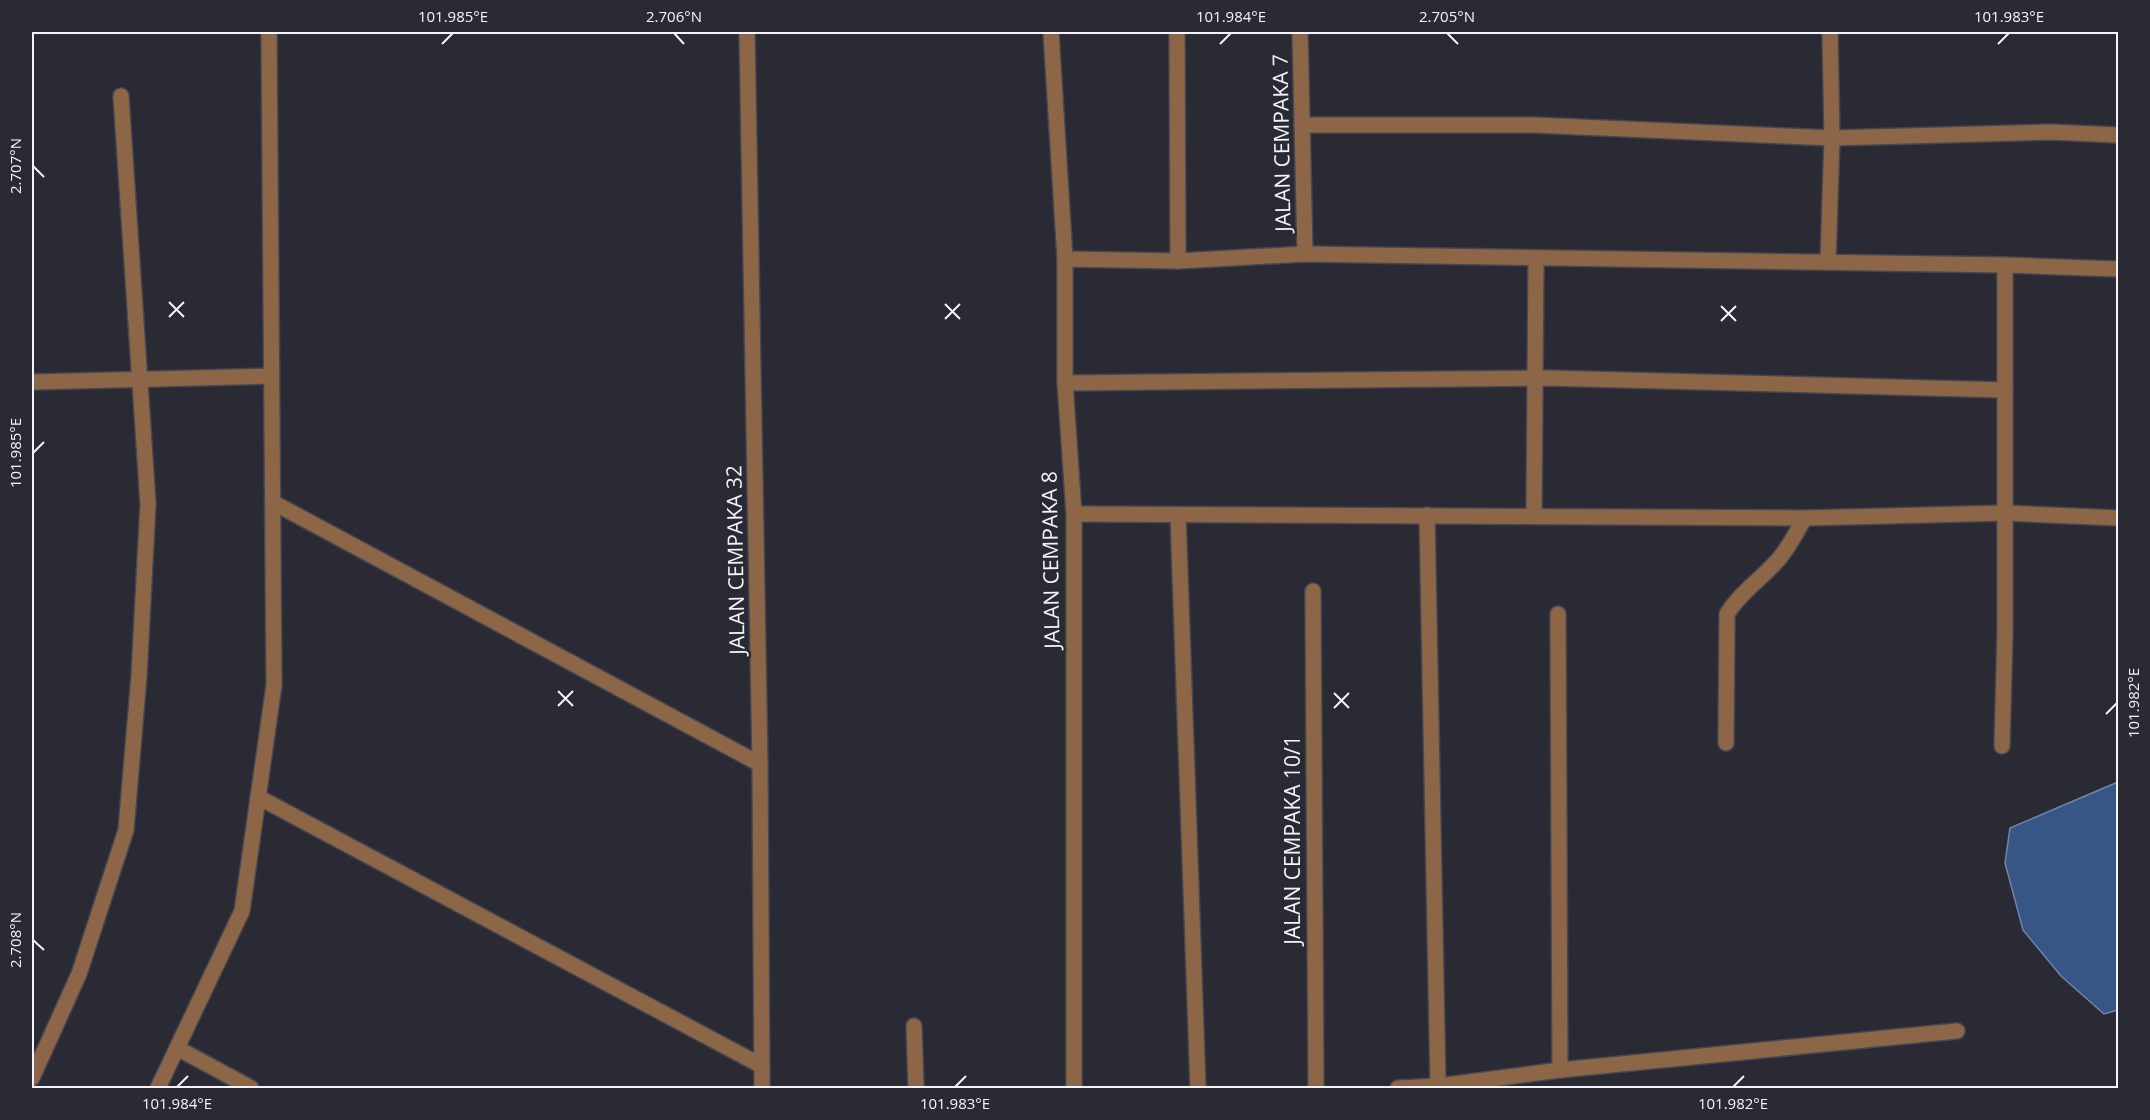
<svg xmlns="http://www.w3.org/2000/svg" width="2150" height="1120" font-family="'Open Sans',sans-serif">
<rect width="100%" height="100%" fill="#292a34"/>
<polygon fill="#375686" stroke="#6f85a9" stroke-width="1.5" points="2118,782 2118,1010 2104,1014 2061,976 2023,930 2005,863 2010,828"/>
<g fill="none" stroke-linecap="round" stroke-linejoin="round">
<defs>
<g id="minor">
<polyline points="747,32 760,764 762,1088"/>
<polyline points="1051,32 1065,259 1065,383 1074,514 1074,1088"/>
<polyline points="1177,32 1178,261"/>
<polyline points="1300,32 1305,254"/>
<polyline points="1302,125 1534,125 1832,138 2051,132 2118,135"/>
<polyline points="1065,259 1178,261 1305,254 2005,265 2118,269"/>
<polyline points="1828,262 1832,138 1830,32"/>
<polyline points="32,382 272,376"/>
<polyline points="1065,383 1546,378 2005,390"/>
<polyline points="274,503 760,764"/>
<polyline points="1074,514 1805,518 2006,513 2118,518"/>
<polyline points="1178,515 1198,1088"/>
<polyline points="1427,515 1438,1086"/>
<polyline points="1534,516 1536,258"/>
<polyline points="1313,591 1316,1088"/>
<polyline points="1558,614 1560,1070"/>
<path d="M1726,743L1727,614C1740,593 1760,580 1776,562C1788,550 1796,532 1805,518"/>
<polyline points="2002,746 2005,633 2005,265"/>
<polyline points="258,797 762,1066"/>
<polyline points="914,1026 916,1088"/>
<polyline points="177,1048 251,1088"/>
<polyline points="32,1078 79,974 126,830 139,676 148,504 121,96"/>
<polyline points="158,1088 242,911 274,685 269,32"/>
<polyline points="1398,1088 1438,1086 1560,1070 1957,1031"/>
</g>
</defs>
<use href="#minor" stroke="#454650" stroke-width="18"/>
<use href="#minor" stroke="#8c6647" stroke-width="15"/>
</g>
<path fill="none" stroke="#f3f4fb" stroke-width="2" d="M674,33L684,44M1447,33L1458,44M442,44L453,33M1220,44L1231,33M1998,44L2009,33M33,166L44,177M169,302L184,317M945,304L960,319M1721,306L1736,321M169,317L184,302M945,319L960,304M1721,321L1736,306M33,453L44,442M558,691L573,706M1334,693L1349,708M558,706L573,691M1334,708L1349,693M2106,714L2117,703M33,940L44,950M177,1087L188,1076M955,1087L966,1076M1733,1087L1744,1076"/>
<g text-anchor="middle" stroke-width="5" stroke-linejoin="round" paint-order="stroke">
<g font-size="21" fill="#f3f4fb" stroke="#292a34">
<text transform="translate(1282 143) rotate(-91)" y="7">JALAN CEMPAKA 7</text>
<text transform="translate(736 560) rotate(-91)" y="7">JALAN CEMPAKA 32</text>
<text transform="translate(1051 560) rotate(-91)" y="7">JALAN CEMPAKA 8</text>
<text transform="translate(1293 840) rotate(-90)" y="7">JALAN CEMPAKA 10/1</text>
</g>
</g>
<rect width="2150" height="1120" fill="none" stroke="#292a34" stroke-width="66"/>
<rect x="33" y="33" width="2084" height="1054" fill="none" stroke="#f3f4fb" stroke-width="2"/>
<g font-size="15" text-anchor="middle" fill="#f3f4fb">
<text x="453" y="22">101.985°E</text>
<text x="674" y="22">2.706°N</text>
<text x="1231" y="22">101.984°E</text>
<text x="1447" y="22">2.705°N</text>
<text x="2009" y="22">101.983°E</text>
<text transform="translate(16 166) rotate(-90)" y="5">2.707°N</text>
<text transform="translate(16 453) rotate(-90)" y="5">101.985°E</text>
<text transform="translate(2134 703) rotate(-90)" y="5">101.982°E</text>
<text transform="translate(16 940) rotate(-90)" y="5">2.708°N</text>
<text x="177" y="1109">101.984°E</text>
<text x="955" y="1109">101.983°E</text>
<text x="1733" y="1109">101.982°E</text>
</g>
</svg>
